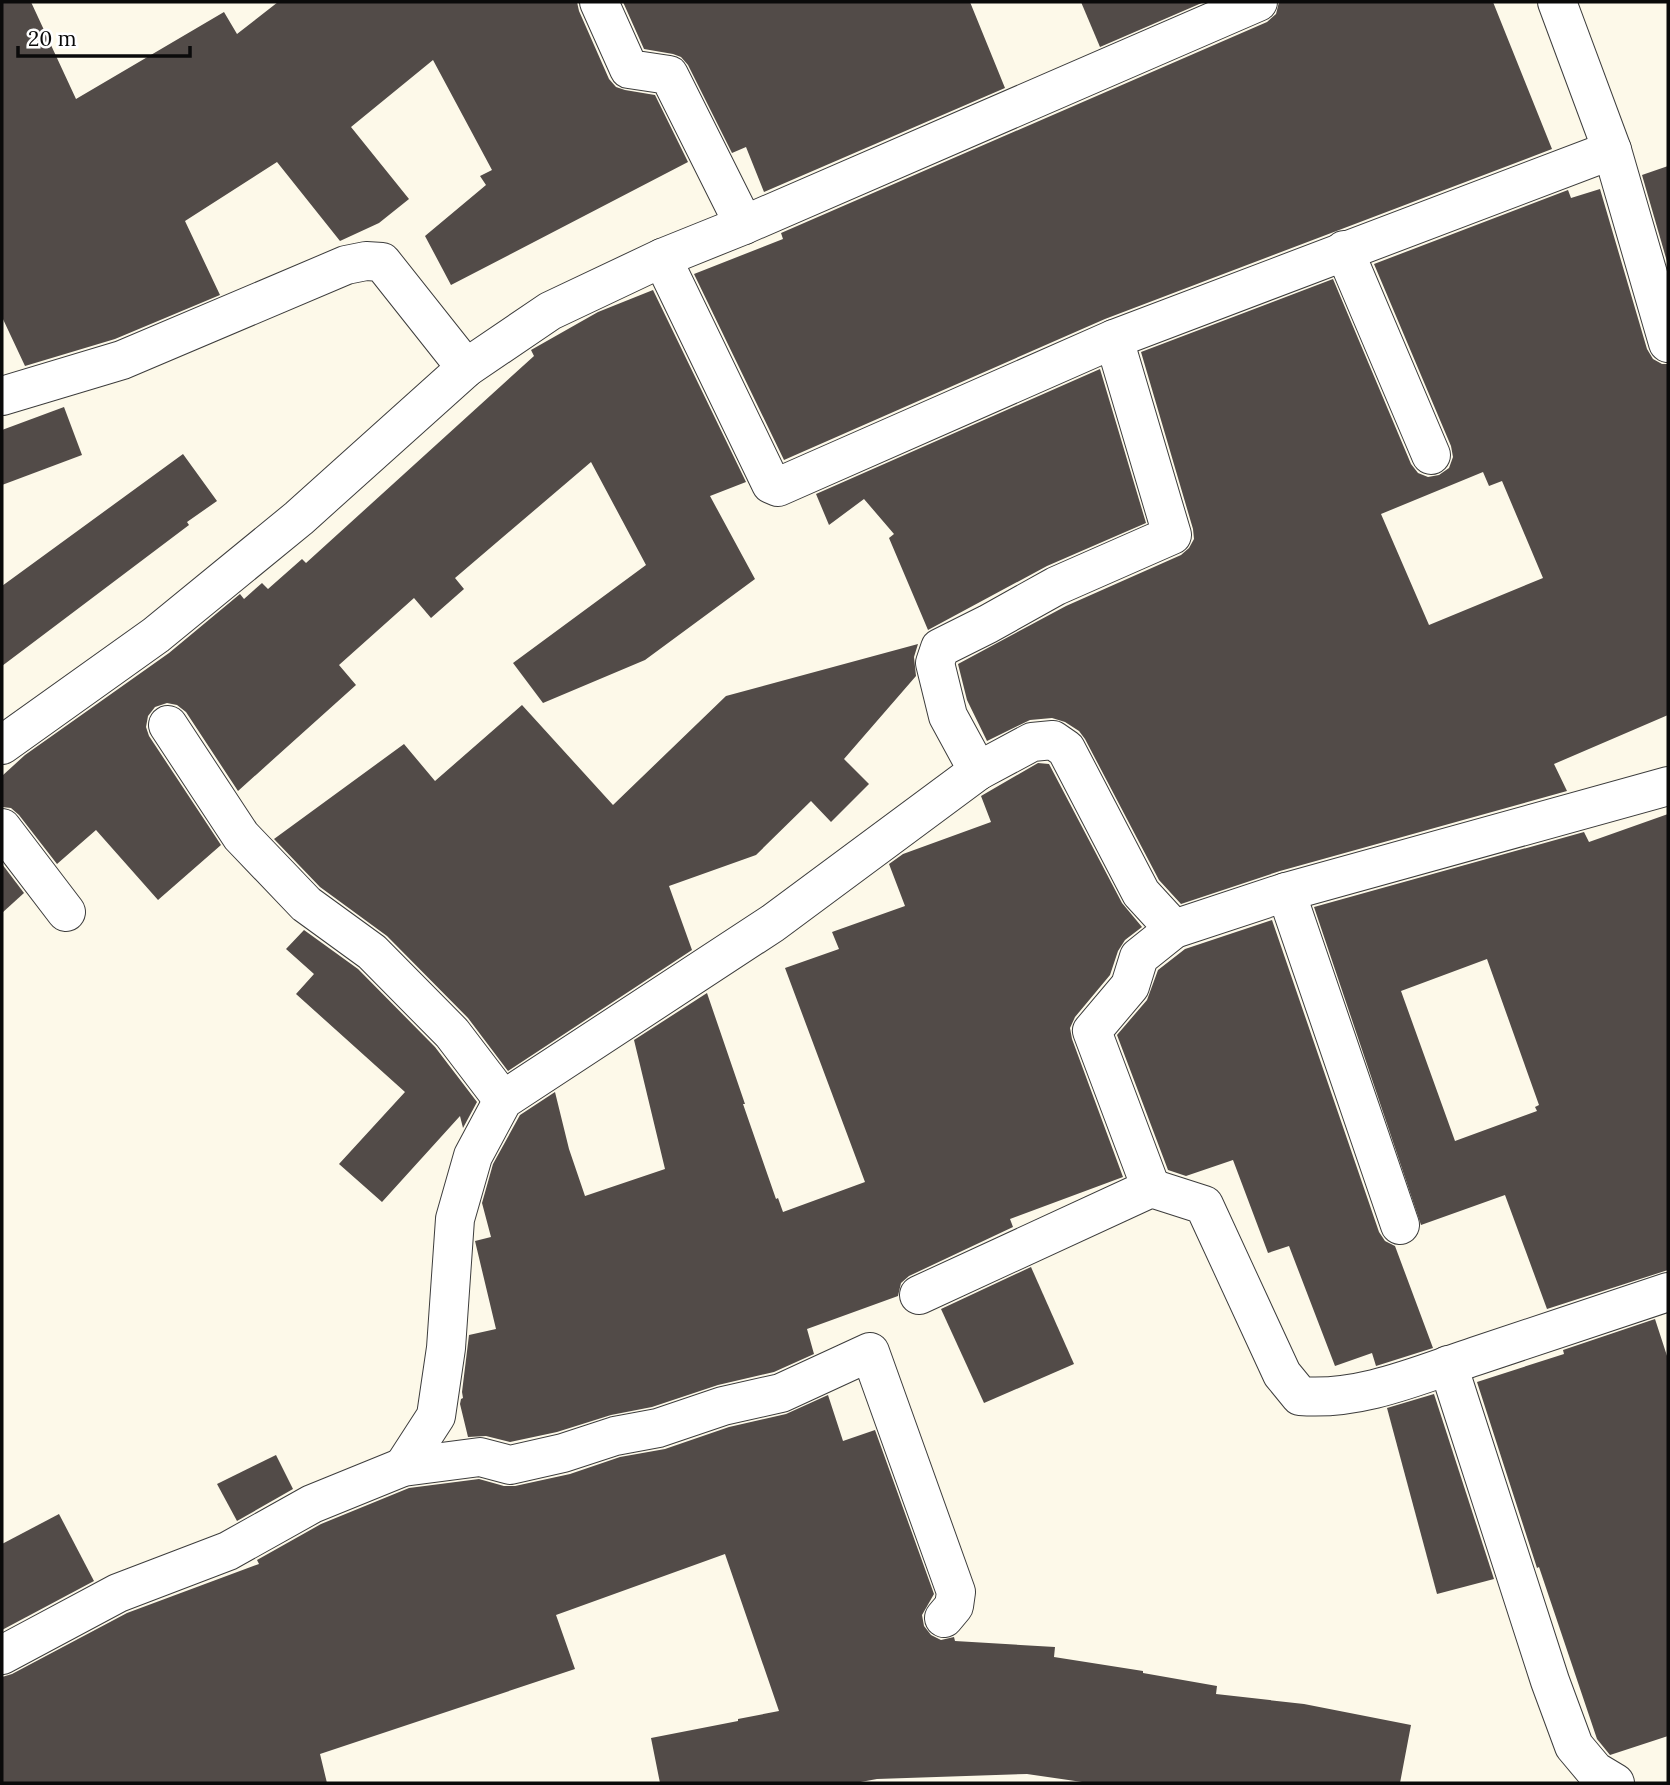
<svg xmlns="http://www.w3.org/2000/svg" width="1670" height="1785" font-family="Lora,serif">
<rect width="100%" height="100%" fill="#fdf9e9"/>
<g fill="#524b48" fill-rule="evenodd">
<polygon points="2,2 31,2 76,99 224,12 237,34 278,2 577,2 579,11 609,79 616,87 625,90 655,95 688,162 451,285 425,236 486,185 480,176 492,170 433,60 351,127 409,199 379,223 340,241 277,162 185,221 220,295 115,339 25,366 2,317"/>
<polygon points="623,2 970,2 1005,88 764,192 746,147 732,153 688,65 681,57 673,54 644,49"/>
<polygon points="1081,2 1204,2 1100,47"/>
<polygon points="1279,2 1493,2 1552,149 1105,319 784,460 694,274 783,239 781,233 1267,22 1276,14"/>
<polygon points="1668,166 1668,265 1642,175"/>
<path d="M1600,189L1647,349L1653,359L1662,364H1668V715L1554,764L1567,791L1280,871L1181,904L1159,880L1085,739L1079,731L1065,722L1052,718L1030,720L987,741L967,700L958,664L1066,606L1181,555L1189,548L1194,539L1193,529L1141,352L1333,279L1411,464L1418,473L1428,477L1439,475L1449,468L1453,457L1451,446L1374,264L1568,190L1571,198ZM1483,472L1489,486L1502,481L1543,578L1429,625L1381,514Z"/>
<polygon points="653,290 746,482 710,496 755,579 645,660 543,703 513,663 646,565 591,462 455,578 464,589 431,618 414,598 339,665 356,685 238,791 186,712 177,705 167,703 155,707 148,716 146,727 149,736 221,845 158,900 96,830 57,864 19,815 11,808 2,807 2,776 25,755 169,653 240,594 244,599 262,583 268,589 302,559 306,563 534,356 531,350 598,312"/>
<polygon points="1100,369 1146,523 1047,566 928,630 889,538 894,534 864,499 829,525 816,494"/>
<polygon points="64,407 82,455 2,485 2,430"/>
<polygon points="183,454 217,501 187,522 189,525 2,666 2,586"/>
<polygon points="918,644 914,657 916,676 844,759 869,784 831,822 811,801 756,855 669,886 692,950 508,1071 468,1018 387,936 320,887 274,839 404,744 435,781 522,705 613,805 726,696"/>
<polygon points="1038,763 1049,764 1122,903 1142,927 1125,940 1118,951 1110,975 1075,1017 1070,1028 1072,1039 1123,1177 1010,1219 1013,1227 909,1276 901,1283 898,1296 807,1329 814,1354 774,1372 718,1385 652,1407 611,1415 557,1432 510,1442 486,1436 468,1437 460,1404 461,1399 463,1398 462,1392 469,1335 496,1329 475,1241 491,1237 482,1203 493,1164 520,1115 555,1092 569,1149 585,1196 665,1169 634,1040 707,993 745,1104 743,1104 776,1199 778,1198 783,1212 865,1182 785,968 839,949 832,932 905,906 889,864 903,854 991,822 981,796"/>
<path d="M1668,814V1270L1547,1309L1505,1195L1421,1225L1314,907L1584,832L1589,842ZM1487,959L1539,1105L1535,1107L1537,1111L1455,1141L1401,991Z"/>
<polygon points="2,864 24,893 2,913"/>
<polygon points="1272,920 1379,1232 1385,1241 1395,1246 1433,1348 1376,1366 1372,1353 1335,1366 1289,1246 1268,1253 1233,1160 1186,1176 1168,1170 1117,1035 1147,1000 1158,970 1185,949"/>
<polygon points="304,930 358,969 435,1047 477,1102 463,1128 460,1116 382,1202 339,1164 405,1092 296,994 314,974 286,949"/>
<polygon points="1031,1267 1074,1364 984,1403 941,1309"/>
<polygon points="1655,1319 1668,1359 1668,1736 1610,1755 1597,1739 1539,1567 1537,1568 1477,1382 1564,1354 1563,1350"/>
<polygon points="1434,1394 1494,1579 1437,1594 1387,1408"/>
<polygon points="828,1395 843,1441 875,1430 934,1594 922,1615 924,1626 931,1635 941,1640 954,1637 955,1641 1055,1647 1054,1657 1143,1671 1143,1673 1217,1686 1216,1694 1304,1704 1411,1725 1400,1783 1089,1783 1027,1774 877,1779 855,1783 660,1783 651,1738 738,1721 738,1719 779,1711 725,1554 556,1615 575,1669 320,1754 327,1783 2,1783 2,1677 12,1674 127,1613 259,1564 257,1560 321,1524 409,1488 479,1479 504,1486 515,1486 570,1474 620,1457 665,1449 729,1427 786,1414"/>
<polygon points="276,1455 293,1489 237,1521 217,1484"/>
<polygon points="59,1514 94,1581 2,1630 2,1544"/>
</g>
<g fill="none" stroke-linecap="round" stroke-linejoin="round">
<defs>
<g id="minor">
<polyline points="599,2 629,69 669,75 744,225"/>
<polyline points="1557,2 1612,150 1668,343"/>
<polyline points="1344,250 1431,455"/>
<polyline points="662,258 771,484 778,487 1114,339 1612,150"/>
<polyline points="2,396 122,360 346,265 366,261 382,262 466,368"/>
<polyline points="168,725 241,836 306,904 372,952 452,1033 503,1100"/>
<polyline points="2,745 156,635 299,518 466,368 550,311 662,258 744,225 1258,2"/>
<polyline points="978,771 948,716 935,663 940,648 988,624 1056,586 1172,535 1114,339"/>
<polyline points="2,828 66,912"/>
<polyline points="1286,892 1400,1225"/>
<polyline points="1151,1188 1092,1031 1130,986 1139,957 1174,929 1286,892 1668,786"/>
<path d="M919,1295L1151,1188L1204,1205L1282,1374L1300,1396C1361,1401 1419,1375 1476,1356C1540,1335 1604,1313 1668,1292"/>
<polyline points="1448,1365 1550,1681 1574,1746 1595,1771 1615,1783"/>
<polyline points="403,1467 436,1416 446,1348 455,1219 473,1156 503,1100 773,923 978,771 1032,742 1053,740 1066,749 1141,893 1174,929"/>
<polyline points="2,1655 118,1593 228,1551 312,1504 403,1467 480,1457 510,1465 563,1453 615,1436 658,1428 723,1406 781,1393 870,1352 956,1592 954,1606 944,1618"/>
</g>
</defs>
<use href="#minor" stroke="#3d3d3d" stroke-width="40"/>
<use href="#minor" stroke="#fff" stroke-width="38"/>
</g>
<rect width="1670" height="1785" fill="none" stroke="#0a0a0a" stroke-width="7"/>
<path d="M18 46v10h172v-10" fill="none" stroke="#0a0a0a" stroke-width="3.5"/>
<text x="28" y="46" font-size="21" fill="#0a0a0a" stroke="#ffffff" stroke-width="5" paint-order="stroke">20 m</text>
</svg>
